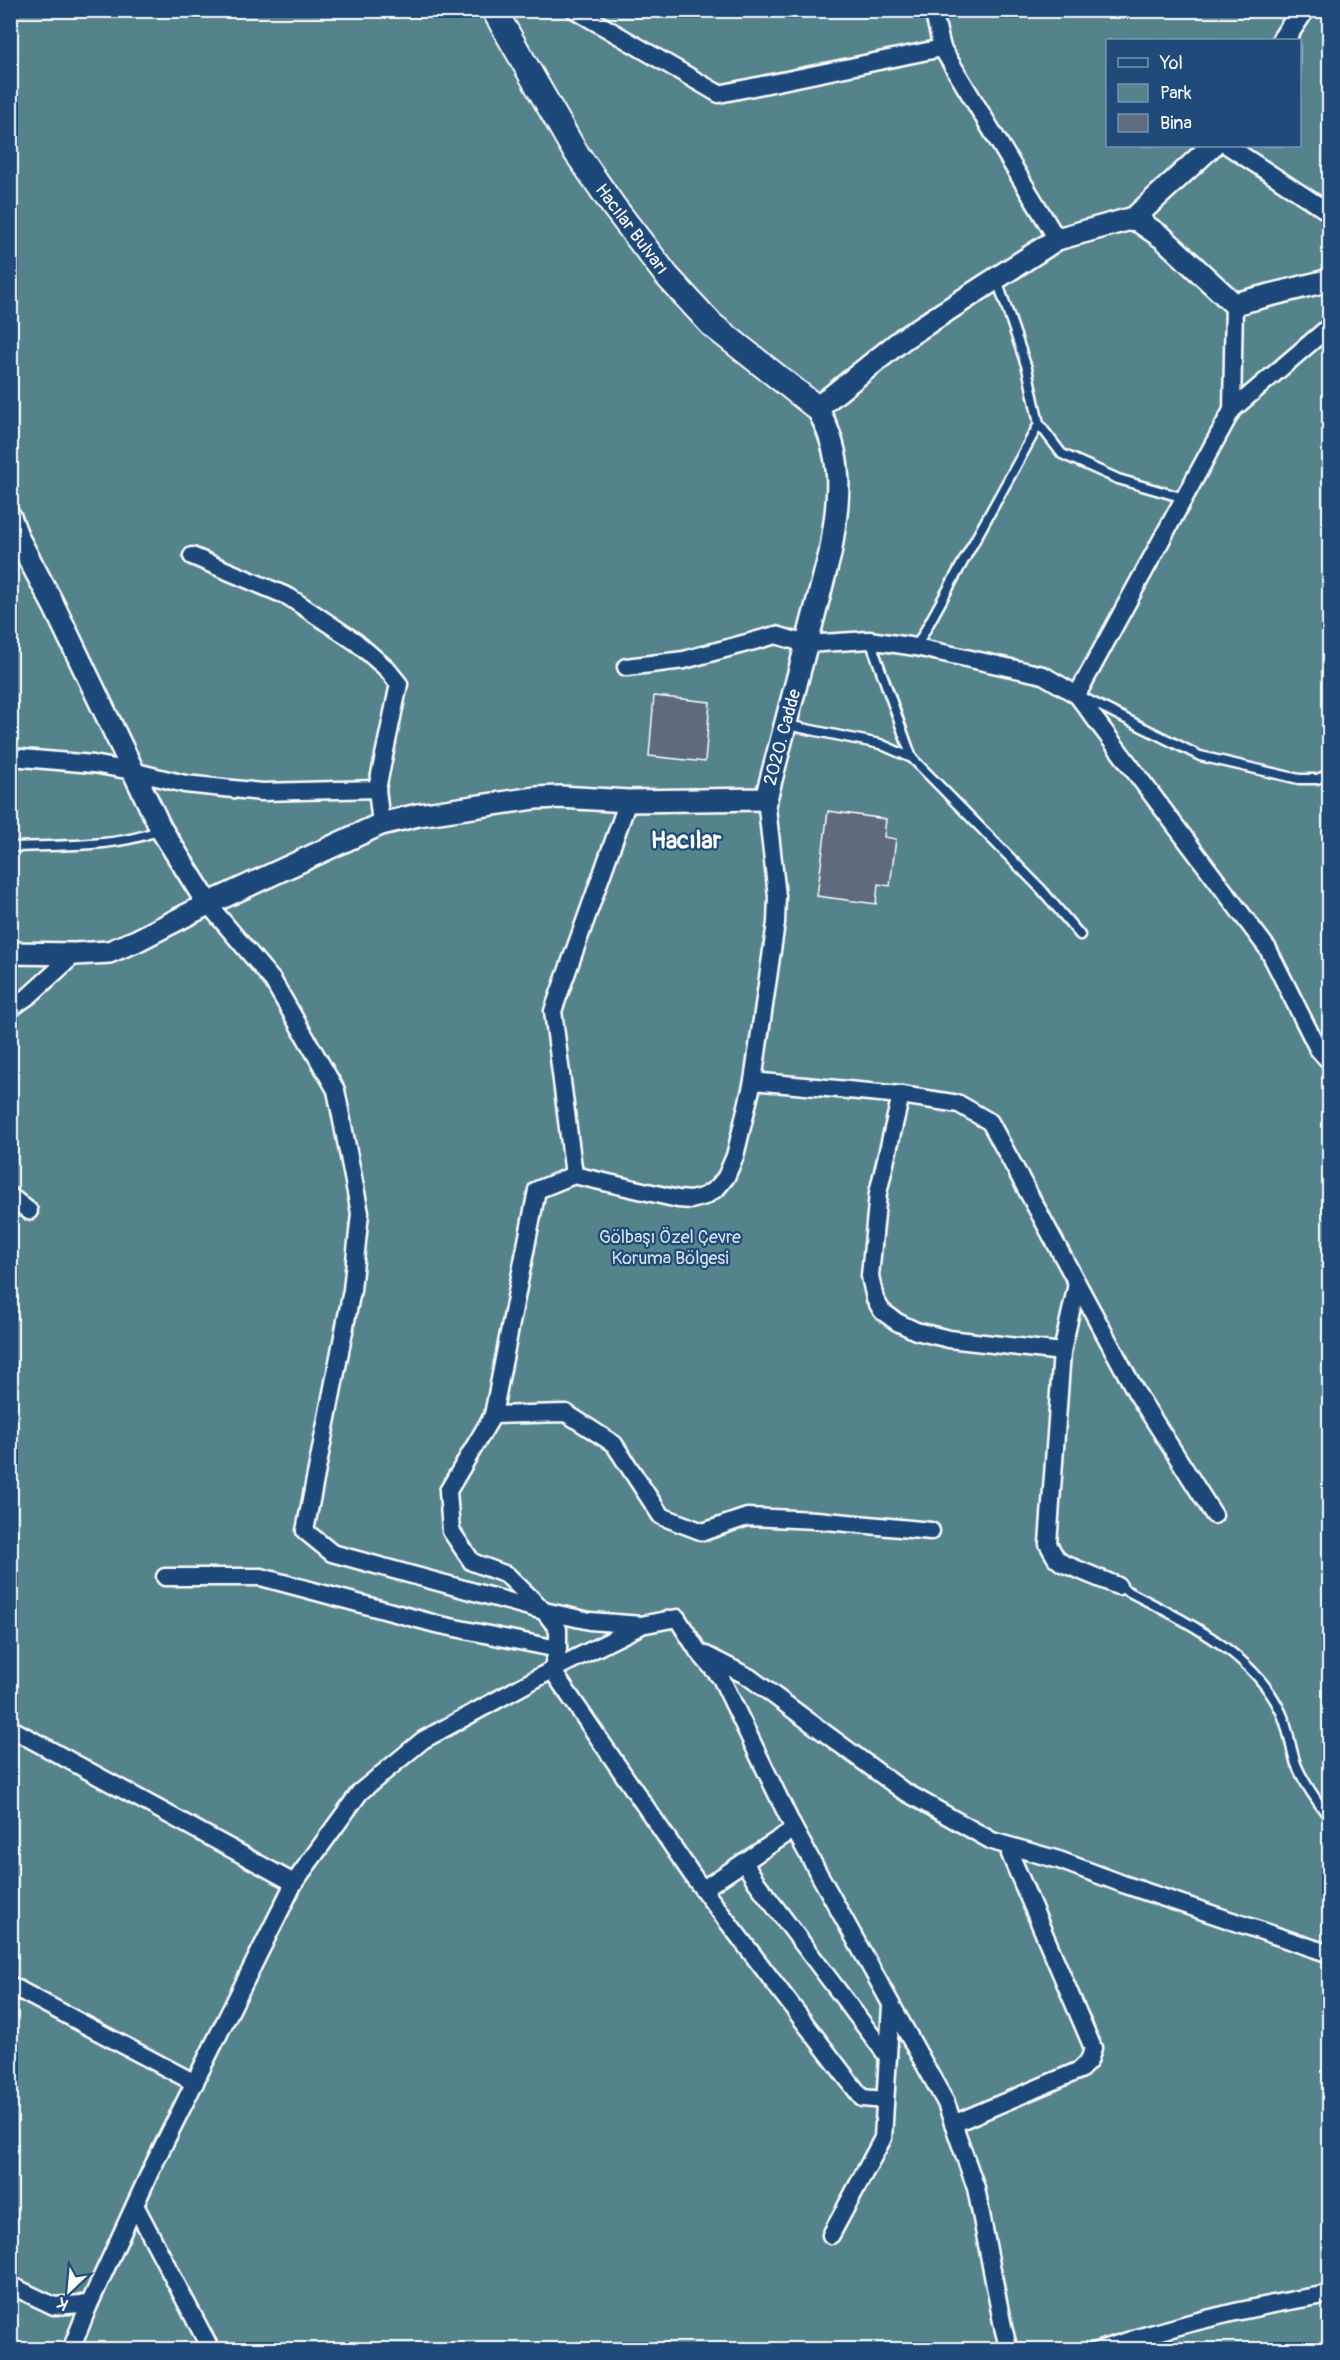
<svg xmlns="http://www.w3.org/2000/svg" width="1340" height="2360" font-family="Pangolin,sans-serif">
<rect width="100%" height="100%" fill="#2c517b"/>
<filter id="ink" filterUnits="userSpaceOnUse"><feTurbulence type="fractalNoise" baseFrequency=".0167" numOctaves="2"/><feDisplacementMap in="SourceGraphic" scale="12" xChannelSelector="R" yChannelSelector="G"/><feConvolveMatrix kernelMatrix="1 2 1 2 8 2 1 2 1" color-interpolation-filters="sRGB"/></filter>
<g filter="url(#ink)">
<path fill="#54838c" stroke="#aac1c6" stroke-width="1.5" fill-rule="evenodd" d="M11,11H1329V2349H11ZM1108,40H1300V146H1108Z"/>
<g fill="#5f6b7f" stroke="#fff" stroke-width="1.5">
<polygon points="654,696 710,702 705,762 649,756"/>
<polygon points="828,811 886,819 884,837 896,839 890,886 878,884 876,904 817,896"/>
</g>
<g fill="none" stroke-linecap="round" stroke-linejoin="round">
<defs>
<g id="service">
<polyline points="997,280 1027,368 1039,424 1062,454 1118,479 1184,498"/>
<polyline points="870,640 912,758"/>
<polyline points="916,647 1039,424"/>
<polyline points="1084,698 1200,756 1299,779 1317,779 1330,774"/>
<polyline points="787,725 880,744 912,758 1041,889 1080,935"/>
<path d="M10,847C55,845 121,848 161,829"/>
<path d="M1118,1586C1176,1617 1252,1649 1281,1712C1289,1729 1290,1747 1296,1764C1304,1784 1318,1802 1330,1819"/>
</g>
<g id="minor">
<polyline points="575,10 719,94 942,48"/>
<polyline points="933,10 942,48 1057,239"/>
<polyline points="1228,146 1330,213"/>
<polyline points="1232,410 1330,326"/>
<polyline points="192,556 289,597 356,642 387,669 399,684 377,789 381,824"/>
<polyline points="626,667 684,660 776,635 806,644 869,640 916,647 1043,675 1077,695 1232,410 1234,304"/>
<polyline points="1077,695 1268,949 1318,1049 1330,1062"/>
<polyline points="10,757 93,764 132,771 185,784 262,792 377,789"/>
<polyline points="766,799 777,896 776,923 753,1081 735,1156 726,1177 717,1188 705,1196 691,1200 678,1199 574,1175 537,1190 493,1415 448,1491 451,1531 472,1562 507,1575 544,1611 558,1629 558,1649 552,1670 695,1879 862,2098 885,2100"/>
<polyline points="208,904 273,981 336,1090 360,1213 352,1290 305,1531 332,1553 544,1611 590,1621 641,1625 677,1618 698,1651 721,1678 794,1829 946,2103 976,2188 1003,2327 1009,2350"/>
<polyline points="10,1009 30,995 75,954"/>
<polyline points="753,1081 901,1095 959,1104 990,1122 1136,1392 1214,1515"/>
<polyline points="901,1095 878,1193 870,1276 875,1299 882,1311 897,1322 916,1331 949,1339 1062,1352"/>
<polyline points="574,1175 553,1011 628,801"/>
<polyline points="10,1196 29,1211"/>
<polyline points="1077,1284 1062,1352 1048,1544 1056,1558 1062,1563 1118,1586"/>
<polyline points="493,1415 566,1413 614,1444 661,1516 703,1532 747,1517 816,1520 931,1531"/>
<polyline points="165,1577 261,1577 436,1624 558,1649"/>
<polyline points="706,1655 749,1677 902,1790 992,1841 1059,1860 1123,1884 1330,1954"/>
<polyline points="10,1728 294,1883"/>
<polyline points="744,1862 757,1883 888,2057"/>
<polyline points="703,1889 794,1829"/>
<polyline points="10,1985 195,2083"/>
<polyline points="953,2124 1080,2070 1089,2061 1093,2048 1010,1854 1011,1847"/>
<polyline points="135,2205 211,2350"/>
<polyline points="831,2235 883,2138 891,2006"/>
<polyline points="10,2285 54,2306 81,2304 88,2307"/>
<polyline points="71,2350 88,2307 151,2170 294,1883 360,1792 423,1740 552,1670 640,1626"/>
<path d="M1099,2350C1174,2325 1252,2306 1330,2294"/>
</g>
<g id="tertiary">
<polyline points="1283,40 1303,10"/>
<polyline points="1134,218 1212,146"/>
<polyline points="10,517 18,538 54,606 161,829 208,904"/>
<path d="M10,953L75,954L109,952L136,941L208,904L381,824L418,815L535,798L560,797L628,801L766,799L830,554C839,499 846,459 817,408L903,339L1057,239L1134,218L1163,238L1234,304L1330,280"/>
</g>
<polyline id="secondary" points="494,10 573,148 614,207 667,276 712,325 817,408"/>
</defs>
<use href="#service" stroke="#fff" stroke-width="13"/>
<use href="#minor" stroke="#fff" stroke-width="21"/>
<use href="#tertiary" stroke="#fff" stroke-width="26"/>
<use href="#secondary" stroke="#fff" stroke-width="28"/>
<use href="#service" stroke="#1f4a7a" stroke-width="8"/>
<use href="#minor" stroke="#1f4a7a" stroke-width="16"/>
<use href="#tertiary" stroke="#1f4a7a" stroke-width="21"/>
<use href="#secondary" stroke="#1f4a7a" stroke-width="24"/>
</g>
</g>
<g text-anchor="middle" stroke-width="4.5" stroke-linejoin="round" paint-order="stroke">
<g font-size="18" fill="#fff" stroke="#1f4a7a">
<text transform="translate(632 229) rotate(53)" y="6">Hacılar Bulvarı</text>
<text transform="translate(782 737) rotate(-75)" y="6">2020. Cadde</text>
</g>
<g font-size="18" fill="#d4e0e2" stroke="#1f4a7a">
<text x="670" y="1243">Gölbaşı Özel Çevre<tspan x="670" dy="21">Koruma Bölgesi</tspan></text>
</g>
<g font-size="24" font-weight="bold" fill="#fff" stroke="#1f4a7a">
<text x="686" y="848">Hacılar</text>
</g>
</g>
<rect width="1340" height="2360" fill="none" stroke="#1f4a7a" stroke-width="36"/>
<rect x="18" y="18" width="1304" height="2324" fill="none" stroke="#fff" stroke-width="2" filter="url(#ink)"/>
<rect x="1106" y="39" width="195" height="108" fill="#1f4a7a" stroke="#7992af" stroke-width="1.5"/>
<rect x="1118" y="58" width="30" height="9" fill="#1f4a7a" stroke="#7992af" stroke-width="1.5"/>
<text x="1160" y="69" font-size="18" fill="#ffffff">Yol</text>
<rect x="1118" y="84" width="30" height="18" fill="#54838c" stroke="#7992af" stroke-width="1.5"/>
<text x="1160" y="99" font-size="18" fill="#ffffff">Park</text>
<rect x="1118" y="114" width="30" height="18" fill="#5f6b7f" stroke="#7992af" stroke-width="1.5"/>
<text x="1160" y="129" font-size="18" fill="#ffffff">Bina</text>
<g transform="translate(69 2291) rotate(206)" stroke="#1f4a7a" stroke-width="4.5" paint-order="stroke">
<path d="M0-4.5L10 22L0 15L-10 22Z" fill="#ffffff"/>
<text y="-9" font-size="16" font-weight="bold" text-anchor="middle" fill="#ffffff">K</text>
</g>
</svg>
